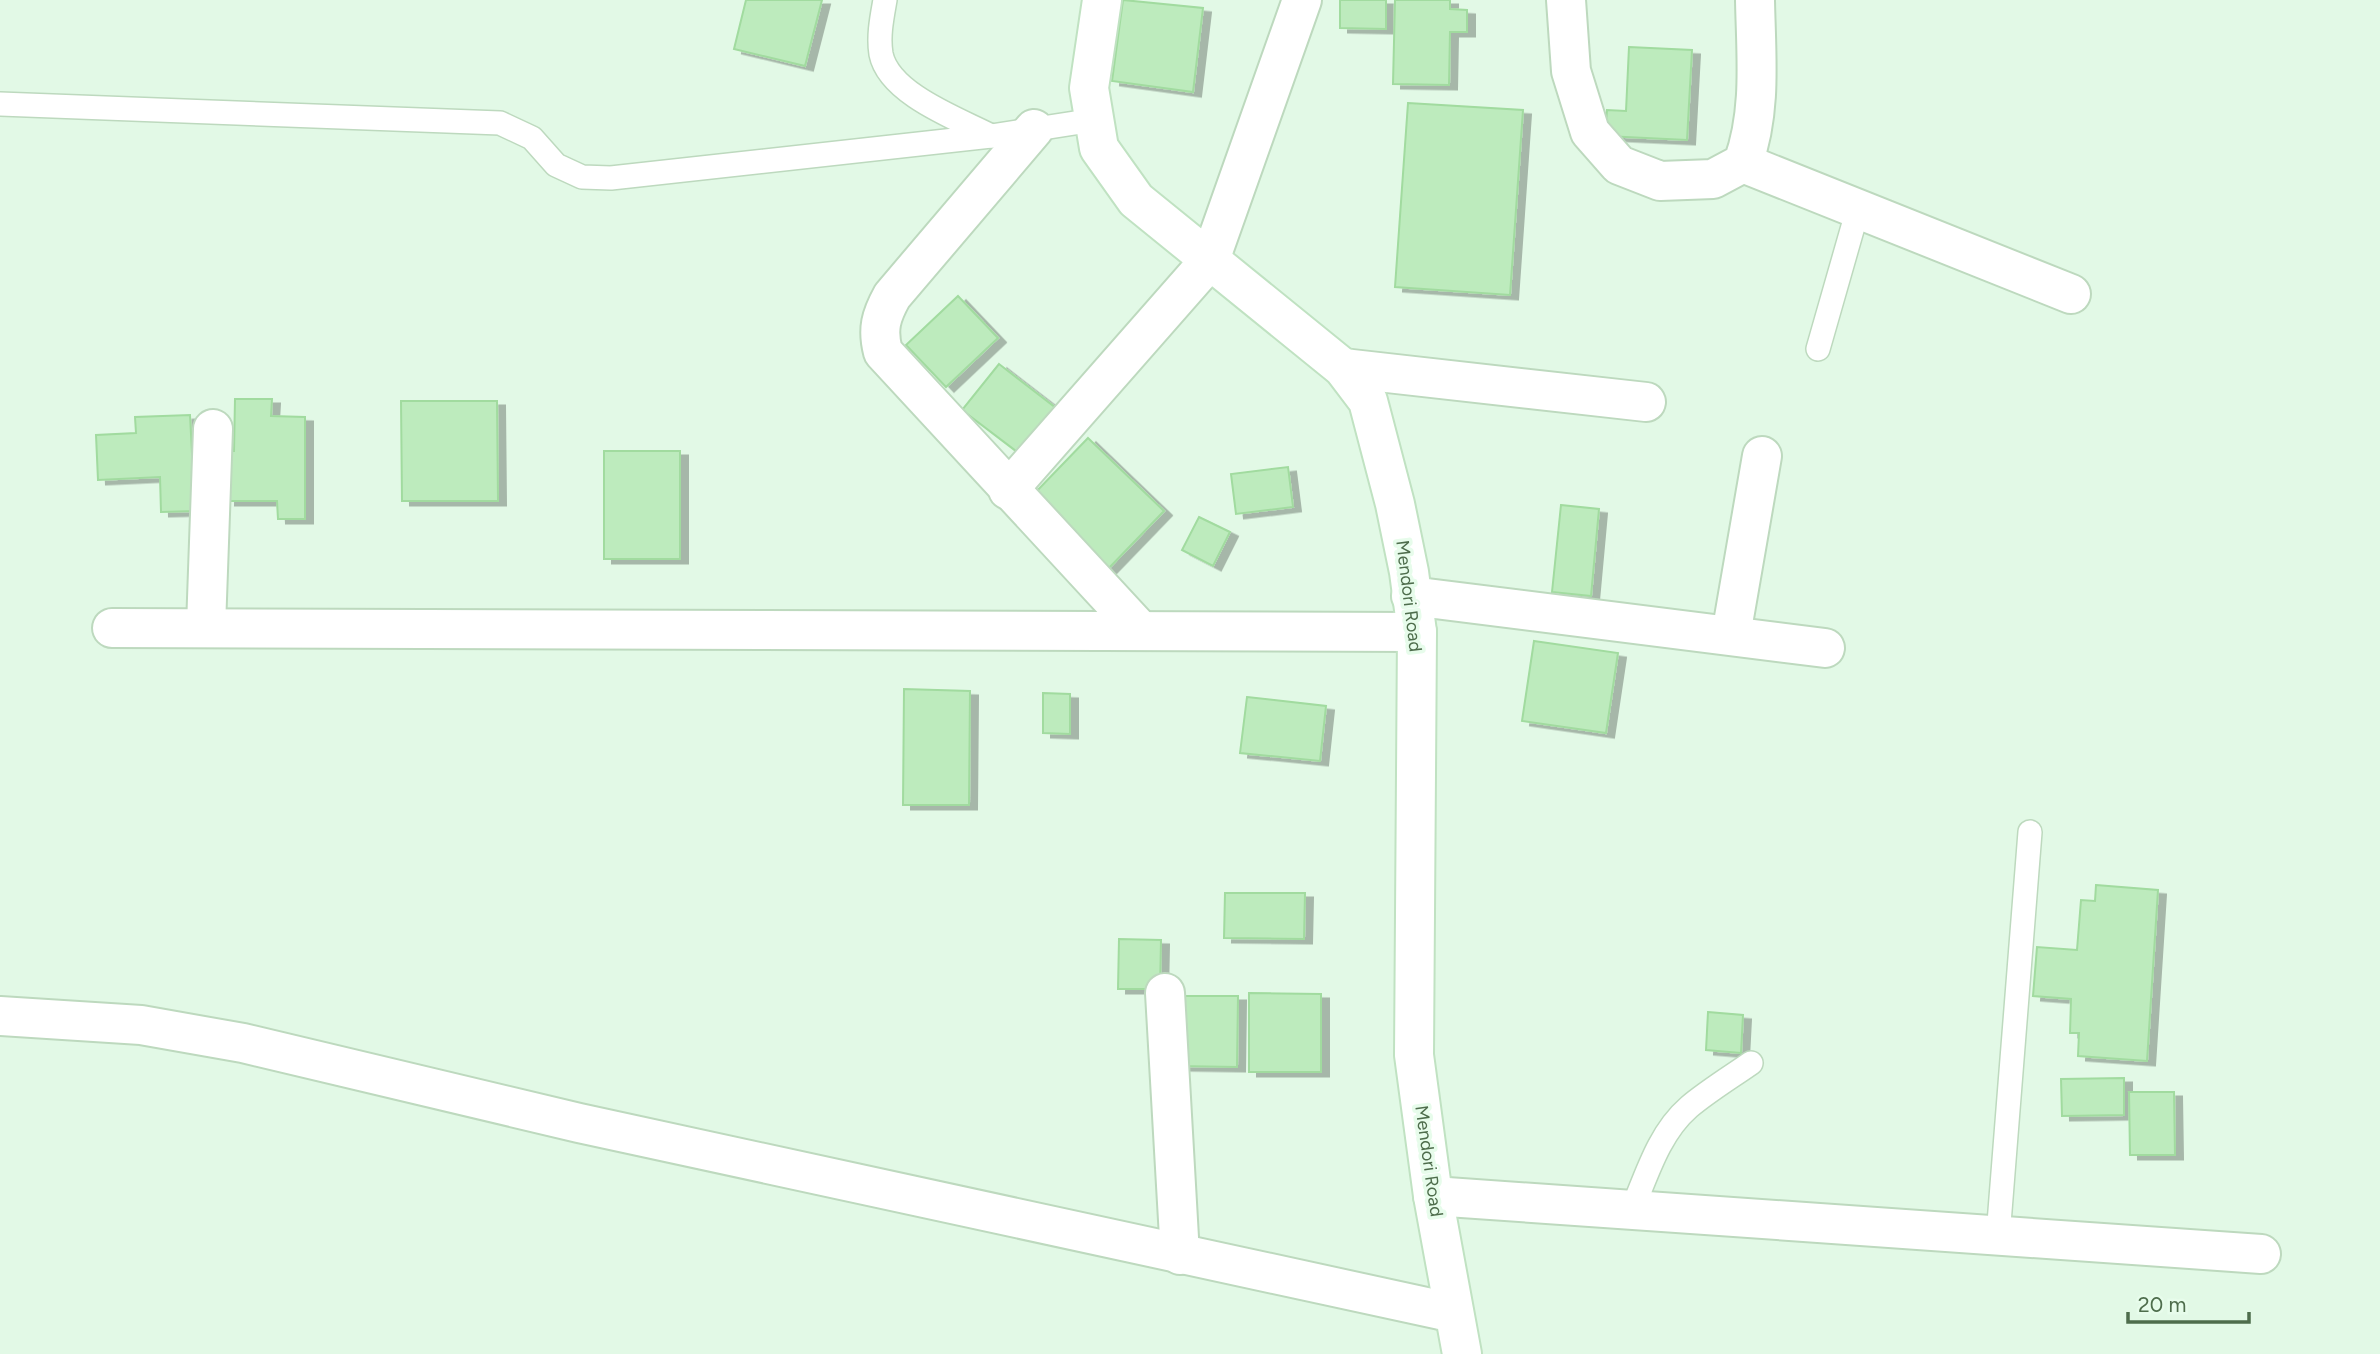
<svg xmlns="http://www.w3.org/2000/svg" width="2380" height="1354" font-family="Figtree,sans-serif">
<defs>
<filter id="shadow"><feDropShadow dx="8" dy="4.5" stdDeviation="0" flood-color="#0004"/></filter>
</defs>
<rect width="100%" height="100%" fill="#e2f9e6"/>
<g fill="#bdebbd" stroke="#a1db9f" stroke-width="2" filter="url(#shadow)">
<polygon points="746,0 822,0 805,66 734,49"/>
<polygon points="1123,0 1203,8 1193,92 1112,81"/>
<polygon points="1340,0 1386,0 1386,29 1340,28"/>
<polygon points="1395,0 1450,0 1450,9 1467,10 1467,32 1450,32 1449,85 1393,84"/>
<polygon points="1629,47 1692,50 1687,140 1605,136 1607,110 1626,111"/>
<polygon points="1408,103 1523,110 1510,295 1395,287"/>
<polygon points="958,296 998,338 946,387 906,345"/>
<polygon points="999,364 1065,415 1029,461 962,410"/>
<polygon points="235,399 272,399 271,416 305,417 305,519 278,519 277,501 227,501 228,451 234,451"/>
<polygon points="401,401 497,401 498,501 402,501"/>
<polygon points="190,415 195,511 161,512 160,477 98,480 96,435 136,433 135,417"/>
<polygon points="1088,438 1164,511 1107,570 1031,497"/>
<rect x="604" y="451" width="76" height="108"/>
<polygon points="1288,467 1293,507 1236,514 1231,474"/>
<polygon points="1561,505 1599,509 1591,596 1552,592"/>
<polygon points="1199,517 1230,532 1213,566 1182,550"/>
<polygon points="1534,641 1618,653 1606,733 1522,721"/>
<polygon points="904,689 970,691 969,805 903,805"/>
<polygon points="1043,693 1070,694 1070,734 1043,733"/>
<polygon points="1247,697 1326,706 1320,761 1240,753"/>
<polygon points="2096,885 2158,890 2147,1061 2078,1056 2079,1033 2070,1033 2071,999 2033,996 2037,947 2077,950 2081,900 2095,901"/>
<polygon points="1225,893 1305,893 1304,939 1224,938"/>
<polygon points="1119,939 1161,940 1160,989 1118,989"/>
<polygon points="1249,993 1321,994 1321,1072 1249,1072"/>
<polygon points="1176,996 1238,996 1237,1067 1176,1066"/>
<polygon points="1708,1012 1743,1015 1741,1053 1706,1050"/>
<polygon points="2124,1078 2124,1115 2062,1116 2061,1079"/>
<polygon points="2129,1092 2174,1092 2175,1155 2130,1155"/>
</g>
<g fill="none" stroke-linecap="round" stroke-linejoin="round">
<defs>
<g id="service">
<path d="M885,0C882,17 878,36 881,54C889,94 958,119 991,136"/>
<polyline points="0,104 500,123 532,138 556,165 582,177 611,178 991,136 1094,120"/>
<polyline points="1818,349 1858,209"/>
<path d="M1632,1210C1647,1174 1659,1133 1689,1107C1708,1091 1731,1077 1751,1063"/>
<polyline points="1998,1236 2030,832"/>
</g>
<g id="minor">
<path d="M1566,0L1571,71L1590,132L1619,165L1660,181L1713,179L1743,163C1762,111 1756,55 1755,0"/>
<path d="M1034,129L892,296C881,316 877,329 883,352L1139,629"/>
<polyline points="1743,163 2071,294"/>
<polyline points="1343,368 1646,402"/>
<polyline points="1008,490 1210,260 1302,0"/>
<polyline points="1411,596 1825,648"/>
<polyline points="206,627 213,429"/>
<polyline points="112,628 1417,632"/>
<polyline points="1731,635 1762,456"/>
<polyline points="1165,993 1180,1255"/>
<polyline points="0,1016 141,1025 243,1043 579,1123 1454,1313"/>
<polyline points="1433,1196 2261,1254"/>
</g>
<polyline id="secondary" points="1102,0 1089,88 1099,148 1136,200 1343,368 1368,401 1395,504 1409,572 1417,632 1414,1055 1433,1196 1462,1354"/>
</defs>
<use href="#service" stroke="#bdd9be" stroke-width="26"/>
<use href="#minor" stroke="#bdd9be" stroke-width="42"/>
<use href="#secondary" stroke="#c0e2c2" stroke-width="42"/>
<use href="#service" stroke="#fff" stroke-width="23"/>
<use href="#minor" stroke="#fff" stroke-width="38"/>
<use href="#secondary" stroke="#fff" stroke-width="38"/>
</g>
<g text-anchor="middle" stroke-width="7" stroke-linejoin="round" paint-order="stroke">
<g font-size="18" fill="#4e6d4c" stroke="#e7fceb">
<text transform="translate(1409 596) rotate(83)" y="6">Mendori Road</text>
<text transform="translate(1429 1161) rotate(82)" y="6">Mendori Road</text>
</g>
</g>
<path d="M2128 1312v10h121v-10" fill="none" stroke="#4e6d4c" stroke-width="3.5"/>
<text x="2138" y="1312" font-size="21" fill="#4e6d4c" stroke="#e7fceb" stroke-width="5" paint-order="stroke">20 m</text>
</svg>
